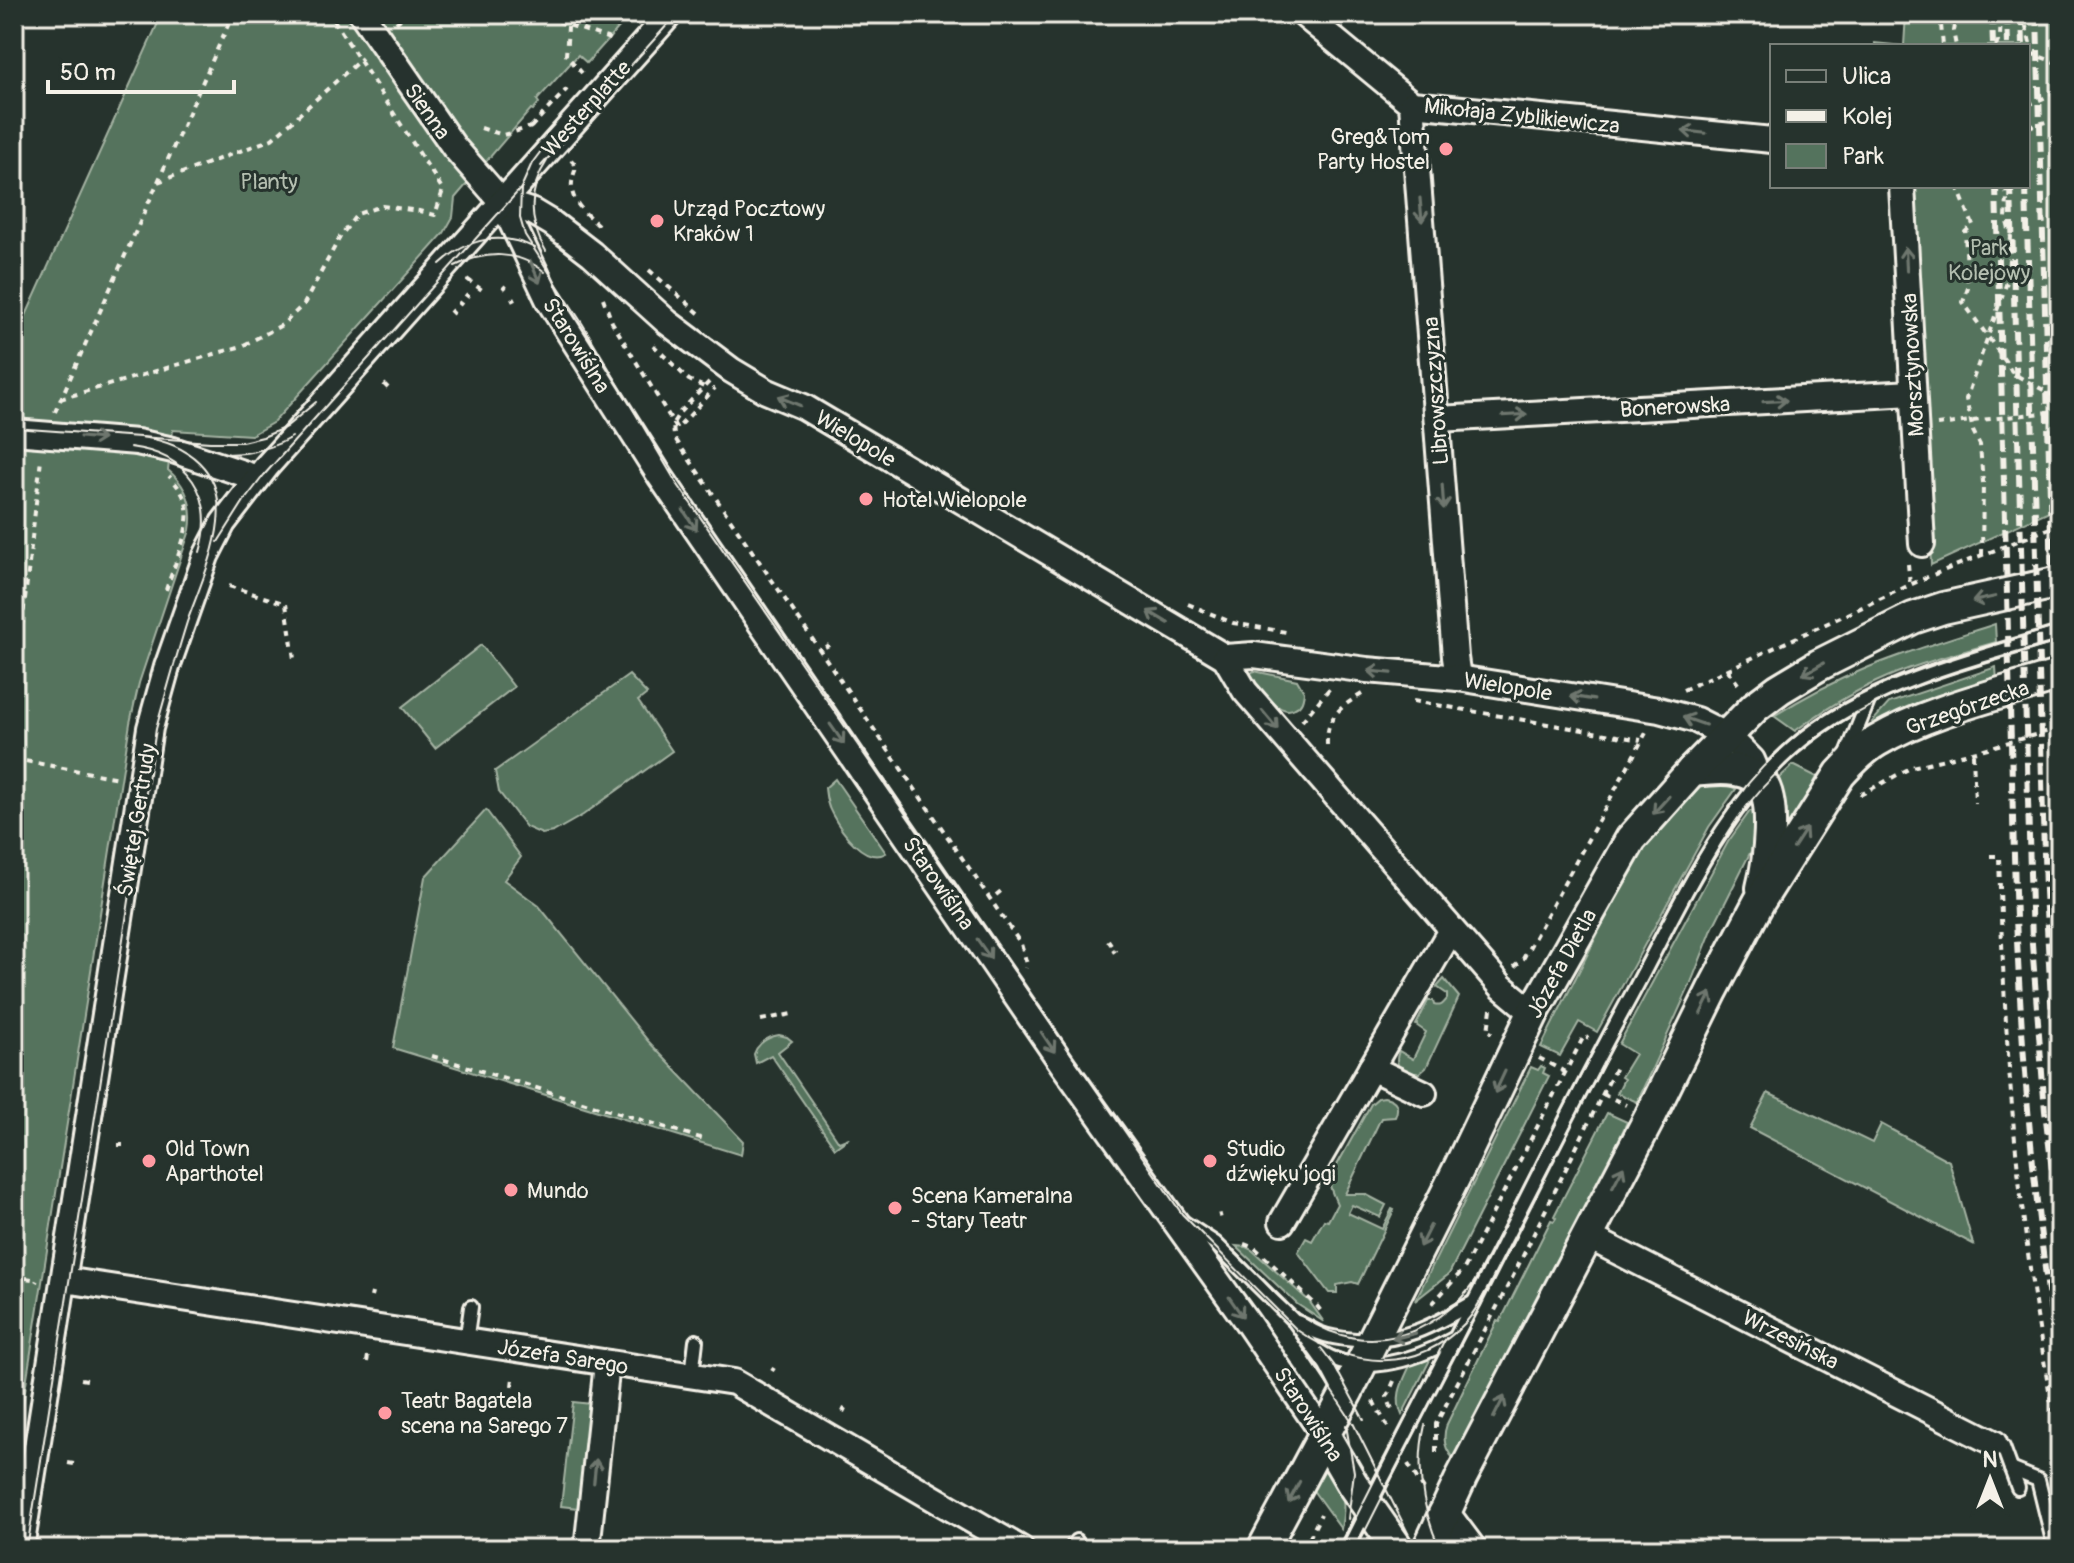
<svg xmlns="http://www.w3.org/2000/svg" width="2074" height="1563" font-family="Pangolin,sans-serif">
<rect width="100%" height="100%" fill="#26332d"/>
<filter id="ink" filterUnits="userSpaceOnUse"><feTurbulence type="fractalNoise" baseFrequency=".0125" numOctaves="2"/><feDisplacementMap in="SourceGraphic" scale="16" xChannelSelector="R" yChannelSelector="G"/><feConvolveMatrix kernelMatrix="1 2 1 2 8 2 1 2 1" color-interpolation-filters="sRGB"/></filter>
<g filter="url(#ink)">
<g fill="#54735d" stroke="#a4b2a2" stroke-width="2">
<path d="M162,14H631L587,63L578,55L537,100L539,103L533,110L531,109L455,198L453,217L444,233L274,422L251,435L173,430L168,470C187,486 194,506 190,530L139,683L130,723L14,1460V342Z"/>
<polygon points="1906,14 2060,14 2060,506 1931,565 1915,186 2028,186 2028,46 1875,46 1875,43 1904,46"/>
<path d="M1995,624L1996,642C1956,654 1914,664 1876,682C1847,695 1821,712 1795,731L1774,716C1846,669 1915,650 1995,624Z"/>
<polygon points="481,645 514,687 435,748 402,707"/>
<polygon points="1996,667 1997,681 1901,712 1876,725 1872,722 1889,703"/>
<path d="M1254,671L1297,680L1304,692C1303,699 1302,705 1295,708C1278,718 1260,687 1251,676V673Z"/>
<polygon points="629,675 647,694 638,701 672,751 583,815 553,832 542,834 526,827 499,792 495,771"/>
<polygon points="1793,765 1817,777 1789,831 1787,831 1787,811 1779,778"/>
<path d="M835,779L886,853C865,865 841,831 832,814C827,806 826,797 825,788Z"/>
<path d="M1724,783L1736,789L1709,827L1597,1032L1579,1022L1560,1056L1541,1047C1560,1008 1580,970 1599,931C1621,888 1655,816 1694,789C1703,783 1714,784 1724,783Z"/>
<polygon points="486,810 521,857 504,880 539,906 648,1041 743,1141 741,1155 393,1048 425,877"/>
<polygon points="1750,811 1752,811 1755,825 1751,851 1713,927 1690,985 1637,1102 1617,1093 1624,1079 1621,1077 1635,1054 1619,1044 1728,842"/>
<path d="M1444,979L1459,997L1426,1068L1418,1075L1417,1073C1402,1075 1393,1066 1399,1051L1413,1059L1426,1032L1416,1025L1428,1001H1433L1434,1005C1441,1007 1443,1004 1447,999V994L1437,987Z"/>
<path d="M779,1035L787,1037L792,1041L778,1052L839,1142L849,1138L835,1148L771,1055L756,1063L754,1054C758,1043 768,1037 779,1035Z"/>
<polygon points="1541,1066 1545,1068 1543,1073 1549,1076 1449,1274 1415,1301 1531,1067 1538,1070"/>
<polygon points="1768,1093 1872,1143 1881,1124 1949,1161 1973,1244 1750,1128"/>
<path d="M1384,1097C1396,1099 1400,1106 1395,1117L1381,1118L1345,1194H1365L1386,1205L1380,1217L1352,1205L1348,1213L1382,1229L1392,1209L1394,1210L1358,1284L1352,1282L1337,1285V1293H1329L1298,1252L1306,1238L1312,1241L1324,1220L1328,1221L1337,1204C1333,1194 1328,1187 1331,1176L1371,1104L1378,1098Z"/>
<path d="M1607,1113L1627,1122L1610,1159L1454,1459C1444,1449 1442,1438 1447,1424L1497,1321L1500,1322L1551,1220L1554,1221L1556,1218L1554,1216Z"/>
<polygon points="1236,1246 1246,1247 1252,1250 1309,1301 1324,1322 1297,1304"/>
<path d="M1429,1355L1431,1358L1402,1415C1393,1395 1404,1380 1412,1361Z"/>
<polygon points="573,1402 591,1404 578,1508 561,1506"/>
<path d="M1327,1468C1343,1495 1347,1498 1341,1529L1312,1489L1323,1469Z"/>
</g>
<g fill="none" stroke-linecap="round" stroke-linejoin="round">
<defs>
<g id="service">
<polyline points="1846,756 1869,699"/>
<polyline points="1183,1222 1215,1243 1294,1321 1326,1365 1342,1395"/>
<path d="M1297,1322C1305,1325 1312,1330 1319,1333C1331,1338 1344,1339 1356,1340C1404,1343 1434,1325 1474,1302"/>
<polyline points="466,1342 471,1307"/>
<path d="M1319,1351C1359,1378 1414,1361 1453,1339"/>
<polyline points="692,1375 696,1341"/>
<polyline points="1994,1443 2003,1447 2018,1488"/>
<polyline points="2011,1469 2038,1480 2055,1549"/>
<polyline points="1071,1549 1076,1541"/>
<path d="M1346,1549C1389,1466 1432,1383 1475,1300C1527,1198 1576,1096 1631,996C1680,905 1726,796 1812,732C1883,680 1977,657 2060,633"/>
</g>
<g id="minor">
<polyline points="362,14 454,147 502,202 549,301 660,476 1063,1065 1247,1322 1324,1435"/>
<polyline points="1303,14 1412,104 1772,140"/>
<polyline points="1412,104 1455,657 1458,678"/>
<polyline points="1902,186 1922,544"/>
<polyline points="502,202 533,212 553,224 592,254 667,322 731,370 766,391 804,407 1225,657 1245,691 1502,987 1533,1013"/>
<polyline points="1438,419 1913,393"/>
<polyline points="14,432 137,442 173,450 257,478"/>
<polyline points="1225,657 1254,655 1367,670 1458,678 1659,710 1696,720 1728,736 1752,760 1761,781"/>
<polyline points="1371,1068 1424,1093"/>
<polyline points="1282,1222 1451,930"/>
<polyline points="1587,1236 1994,1443"/>
<polyline points="64,1280 734,1382 1021,1549"/>
<polyline points="21,1549 150,728 167,667 206,556 223,523 267,466 670,14"/>
<polyline points="587,1549 607,1363"/>
</g>
<g id="tertiary">
<path d="M1692,771C1712,769 1742,765 1759,780C1778,796 1768,865 1762,888"/>
<polyline points="1324,1435 1353,1485 1398,1549"/>
<polyline points="1444,1514 1470,1549"/>
<polyline points="1263,1549 1347,1392 1460,1166 1533,1013 1631,839 1692,771 1755,707 1779,689 1819,665 1913,618 1943,608 2060,582"/>
<path d="M1428,1549L1462,1476L1650,1117L1712,991L1759,902L1840,774C1851,762 1863,749 1877,741C1929,710 2002,694 2060,675"/>
</g>
</defs>
<use href="#service" stroke="#f4f1e8" stroke-width="18"/>
<use href="#minor" stroke="#f4f1e8" stroke-width="30"/>
<use href="#tertiary" stroke="#f4f1e8" stroke-width="36"/>
<g stroke="#f4f1e8" stroke-width="4" stroke-dasharray="6 6" stroke-linecap="butt">
<polyline points="536,14 607,38 612,41"/>
<polyline points="569,14 566,55 582,73"/>
<polyline points="1266,14 1281,25"/>
<polyline points="1940,14 1943,46"/>
<polyline points="1956,14 1953,31 1956,46"/>
<polyline points="2023,14 2031,47 2028,61"/>
<polyline points="396,23 406,14"/>
<polyline points="1996,46 2000,37 2001,14"/>
<polyline points="2030,53 2060,64"/>
<polyline points="2028,105 2060,91"/>
<polyline points="531,127 567,89"/>
<polyline points="2028,127 2060,118"/>
<polyline points="481,128 503,135 531,127 533,129"/>
<polyline points="2058,154 2060,188"/>
<path d="M571,160L577,166C564,194 577,206 598,225"/>
<polyline points="158,182 272,139 362,58"/>
<polyline points="1957,186 1973,225 1965,232 1968,288 1963,302 2008,365 2012,373 2060,399"/>
<polyline points="649,270 700,314"/>
<polyline points="467,279 486,293"/>
<polyline points="503,289 506,286"/>
<polyline points="465,294 469,297"/>
<polyline points="603,298 612,322 677,429 715,388"/>
<polyline points="511,301 515,299"/>
<polyline points="458,302 462,305"/>
<polyline points="450,310 454,314"/>
<polyline points="653,345 689,380 704,387"/>
<polyline points="709,382 680,412 673,423 674,437 1021,944 1027,964 1026,968"/>
<polyline points="384,384 388,388"/>
<polyline points="60,399 242,346 282,325 304,304 340,237 357,214 382,206 419,211 435,215 443,190 330,14"/>
<polyline points="55,412 233,14"/>
<polyline points="1937,425 2060,411"/>
<polyline points="1982,555 1983,483 1980,445 1973,431 1966,399 2007,282 2011,237 2006,218 2007,197 2006,186"/>
<polyline points="1908,564 1910,585"/>
<polyline points="229,586 286,604 294,659"/>
<path d="M166,590C173,567 193,526 186,503C183,493 176,483 169,476"/>
<polyline points="1188,604 1233,623 1286,632"/>
<polyline points="825,647 829,645"/>
<polyline points="1728,670 1738,684"/>
<polyline points="1683,690 1925,578 2060,524"/>
<polyline points="14,695 41,459"/>
<polyline points="1413,701 1641,740"/>
<polyline points="1302,721 1330,688"/>
<path d="M1327,745C1326,717 1340,707 1362,694"/>
<polyline points="1973,754 1975,803"/>
<polyline points="14,759 118,778"/>
<polyline points="1860,793 1862,794 1912,767 1973,752 2060,728"/>
<path d="M1990,856H1999C2002,961 2007,1066 2018,1170C2028,1265 2043,1359 2060,1452"/>
<polyline points="996,895 1001,891"/>
<polyline points="1108,940 1115,950 1112,952"/>
<polyline points="1514,967 1523,959 1647,731"/>
<polyline points="1491,1009 1488,1031 1492,1033"/>
<polyline points="761,1020 792,1014"/>
<polyline points="432,1056 707,1140"/>
<polyline points="1539,1058 1565,1072"/>
<polyline points="1603,1094 1626,1105"/>
<polyline points="118,1145 123,1145"/>
<polyline points="1218,1216 1222,1215"/>
<polyline points="1244,1244 1255,1248 1317,1306 1323,1314"/>
<polyline points="14,1276 37,1280 36,1282"/>
<polyline points="371,1297 372,1293"/>
<polyline points="1432,1304 1464,1269 1584,1036 1589,1038"/>
<polyline points="367,1362 368,1356"/>
<polyline points="772,1371 774,1368"/>
<polyline points="81,1379 87,1380"/>
<polyline points="1394,1381 1387,1397 1394,1414"/>
<polyline points="512,1386 513,1378"/>
<polyline points="1373,1401 1389,1429"/>
<polyline points="843,1412 845,1408"/>
<polyline points="1436,1452 1436,1424 1513,1276 1617,1065"/>
<polyline points="68,1463 74,1464"/>
<polyline points="1408,1464 1425,1491"/>
<polyline points="1304,1549 1321,1514"/>
</g>
<use href="#service" stroke="#26332d" stroke-width="12"/>
<use href="#minor" stroke="#26332d" stroke-width="24"/>
<use href="#tertiary" stroke="#26332d" stroke-width="30"/>
<g stroke="#f4f1e8" stroke-width="2">
<path d="M544,147L532,163L521,188L520,218L525,235L582,323L676,482L1182,1214L1297,1330C1352,1368 1416,1375 1466,1322C1474,1313 1480,1302 1486,1291"/>
<polyline points="541,166 677,14"/>
<path d="M546,251C528,222 528,189 547,161"/>
<path d="M440,264C468,238 501,231 535,248"/>
<path d="M455,266C485,251 517,250 545,272"/>
<polyline points="14,428 210,442 242,442 263,437 286,427 316,402"/>
<path d="M130,447C187,454 217,495 200,552"/>
<path d="M227,454C251,454 271,449 292,437"/>
<polyline points="218,542 244,501 264,475 522,187"/>
<path d="M1234,1250C1257,1273 1279,1301 1306,1319C1366,1358 1436,1337 1475,1281"/>
<path d="M1471,1288C1526,1183 1579,1076 1636,971C1684,882 1727,783 1813,723C1887,672 1976,653 2060,625"/>
<path d="M1482,1299C1537,1191 1592,1083 1650,977C1678,924 1704,867 1738,818C1761,785 1792,757 1824,734C1894,684 1980,667 2060,641"/>
<polyline points="1293,1333 1353,1423 1416,1549"/>
<polyline points="1321,1348 1334,1365 1364,1420"/>
<polyline points="1346,1425 1354,1472 1348,1519"/>
<path d="M1425,1425C1415,1468 1422,1509 1440,1549"/>
<path d="M27,1549L156,729C166,693 176,657 187,622C198,591 215,554 218,522C224,470 187,443 141,437"/>
<polyline points="1340,1549 1446,1338"/>
<polyline points="1356,1549 1470,1324"/>
</g>
<g stroke="#f4f1e8" stroke-width="6" stroke-dasharray="12 6" stroke-linecap="butt">
<polyline points="1992,14 1993,46"/>
<polyline points="2007,14 2008,46"/>
<polyline points="2022,14 2023,46"/>
<polyline points="2037,14 2060,869"/>
<path d="M1996,186L2015,892C2021,1053 2034,1212 2060,1371"/>
<polyline points="2011,186 2032,944 2045,1111 2060,1237"/>
<polyline points="2026,186 2045,891 2051,1000 2060,1106"/>
</g>
</g>
<defs><path id="oneway-shaft" d="M-6 0H5M1.5-3L5.5 0L1.5 3" fill="none" stroke-width="1.6" stroke-linecap="round" stroke-linejoin="round" transform="scale(2)"/></defs>
<g stroke="#6e766e">
<use href="#oneway-shaft" transform="translate(1694 132) rotate(-174)"/>
<use href="#oneway-shaft" transform="translate(1421 210) rotate(85)"/>
<use href="#oneway-shaft" transform="translate(1906 259) rotate(-93)"/>
<use href="#oneway-shaft" transform="translate(535 272) rotate(67)"/>
<use href="#oneway-shaft" transform="translate(789 401) rotate(-158)"/>
<use href="#oneway-shaft" transform="translate(1775 401) rotate(-3)"/>
<use href="#oneway-shaft" transform="translate(1515 415) rotate(-3)"/>
<use href="#oneway-shaft" transform="translate(92 438) rotate(5)"/>
<use href="#oneway-shaft" transform="translate(1443 497) rotate(86)"/>
<use href="#oneway-shaft" transform="translate(690 520) rotate(56)"/>
<use href="#oneway-shaft" transform="translate(1984 599) rotate(168)"/>
<use href="#oneway-shaft" transform="translate(1158 617) rotate(-149)"/>
<use href="#oneway-shaft" transform="translate(1813 669) rotate(150)"/>
<use href="#oneway-shaft" transform="translate(1380 672) rotate(-175)"/>
<use href="#oneway-shaft" transform="translate(1582 698) rotate(-171)"/>
<use href="#oneway-shaft" transform="translate(1270 720) rotate(50)"/>
<use href="#oneway-shaft" transform="translate(1694 721) rotate(-161)"/>
<use href="#oneway-shaft" transform="translate(837 734) rotate(55)"/>
<use href="#oneway-shaft" transform="translate(1661 805) rotate(132)"/>
<use href="#oneway-shaft" transform="translate(1800 838) rotate(-57)"/>
<use href="#oneway-shaft" transform="translate(984 949) rotate(55)"/>
<use href="#oneway-shaft" transform="translate(1706 1003) rotate(-64)"/>
<use href="#oneway-shaft" transform="translate(1048 1042) rotate(56)"/>
<use href="#oneway-shaft" transform="translate(1500 1082) rotate(115)"/>
<use href="#oneway-shaft" transform="translate(1618 1177) rotate(-62)"/>
<use href="#oneway-shaft" transform="translate(1425 1236) rotate(117)"/>
<use href="#oneway-shaft" transform="translate(1236 1307) rotate(55)"/>
<use href="#oneway-shaft" transform="translate(1404 1336) rotate(166)"/>
<use href="#oneway-shaft" transform="translate(1499 1407) rotate(-63)"/>
<use href="#oneway-shaft" transform="translate(595 1471) rotate(-84)"/>
<use href="#oneway-shaft" transform="translate(1294 1492) rotate(118)"/>
</g>
</g>
<g fill="#ff9aa2" stroke="#26332d" stroke-width="3">
<circle cx="1446" cy="149" r="8"/>
<circle cx="657" cy="221" r="8"/>
<circle cx="866" cy="499" r="8"/>
<circle cx="149" cy="1161" r="8"/>
<circle cx="1210" cy="1161" r="8"/>
<circle cx="511" cy="1190" r="8"/>
<circle cx="895" cy="1208" r="8"/>
<circle cx="385" cy="1413" r="8"/>
</g>
<g text-anchor="middle" stroke-width="6" stroke-linejoin="round" paint-order="stroke">
<g font-size="22" fill="#f4f1e8" stroke="#26332d">
<text transform="translate(586 108) rotate(-48)" y="8">Westerplatte</text>
<text transform="translate(428 111) rotate(55)" y="8">Sienna</text>
<text transform="translate(1522 115) rotate(6)" y="8">Mikołaja Zyblikiewicza</text>
<text transform="translate(577 345) rotate(58)" y="8">Starowiślna</text>
<text transform="translate(1912 365) rotate(-93)" y="8">Morsztynowska</text>
<text transform="translate(1435 391) rotate(-94)" y="8">Librowszczyzna</text>
<text transform="translate(1675 406) rotate(-3)" y="8">Bonerowska</text>
<text transform="translate(856 438) rotate(31)" y="8">Wielopole</text>
<text transform="translate(1508 686) rotate(9)" y="8">Wielopole</text>
<text transform="translate(1967 707) rotate(-19)" y="8">Grzegórzecka</text>
<text transform="translate(136 820) rotate(-81)" y="8">Świętej Gertrudy</text>
<text transform="translate(939 883) rotate(55)" y="8">Starowiślna</text>
<text transform="translate(1561 963) rotate(-61)" y="8">Józefa Dietla</text>
<text transform="translate(1791 1339) rotate(27)" y="8">Wrzesińska</text>
<text transform="translate(563 1356) rotate(9)" y="8">Józefa Sarego</text>
<text transform="translate(1309 1414) rotate(57)" y="8">Starowiślna</text>
</g>
<g font-size="22" fill="#f4f1e8" stroke="#26332d" text-anchor="start">
<text x="1430" y="144" text-anchor="end">Greg&amp;Tom<tspan x="1430" dy="25">Party Hostel</tspan></text>
<text x="673" y="216">Urząd Pocztowy<tspan x="673" dy="25">Kraków 1</tspan></text>
<text x="882" y="507">Hotel Wielopole</text>
<text x="165" y="1156">Old Town<tspan x="165" dy="25">Aparthotel</tspan></text>
<text x="1226" y="1156">Studio<tspan x="1226" dy="25">dźwięku jogi</tspan></text>
<text x="527" y="1198">Mundo</text>
<text x="911" y="1203">Scena Kameralna<tspan x="911" dy="25">- Stary Teatr</tspan></text>
<text x="401" y="1408">Teatr Bagatela<tspan x="401" dy="25">scena na Sarego 7</tspan></text>
</g>
<g font-size="22" fill="#b4bfb0" stroke="#26332d">
<text x="269" y="189">Planty</text>
<text x="1989" y="255">Park<tspan x="1989" dy="25">Kolejowy</tspan></text>
</g>
</g>
<rect width="2074" height="1563" fill="none" stroke="#26332d" stroke-width="48"/>
<rect x="24" y="24" width="2026" height="1515" fill="none" stroke="#f4f1e8" stroke-width="3" filter="url(#ink)"/>
<rect x="1770" y="44" width="260" height="144" fill="#26332d" stroke="#787f78" stroke-width="2"/>
<rect x="1786" y="70" width="40" height="12" fill="#26332d" stroke="#787f78" stroke-width="2"/>
<text x="1842" y="84" font-size="24" fill="#f4f1e8">Ulica</text>
<rect x="1786" y="110" width="40" height="12" fill="#f4f1e8" stroke="#787f78" stroke-width="2"/>
<text x="1842" y="124" font-size="24" fill="#f4f1e8">Kolej</text>
<rect x="1786" y="144" width="40" height="24" fill="#54735d" stroke="#787f78" stroke-width="2"/>
<text x="1842" y="164" font-size="24" fill="#f4f1e8">Park</text>
<g transform="translate(1990 1479)" stroke="#26332d" stroke-width="6" paint-order="stroke">
<path d="M0-6L14 30L0 20L-14 30Z" fill="#f4f1e8"/>
<text y="-12" font-size="22" font-weight="bold" text-anchor="middle" fill="#f4f1e8">N</text>
</g>
<path d="M48 80v12h186v-12" fill="none" stroke="#f4f1e8" stroke-width="4"/>
<text x="60" y="80" font-size="24" fill="#f4f1e8" stroke="#26332d" stroke-width="6" paint-order="stroke">50 m</text>
</svg>
